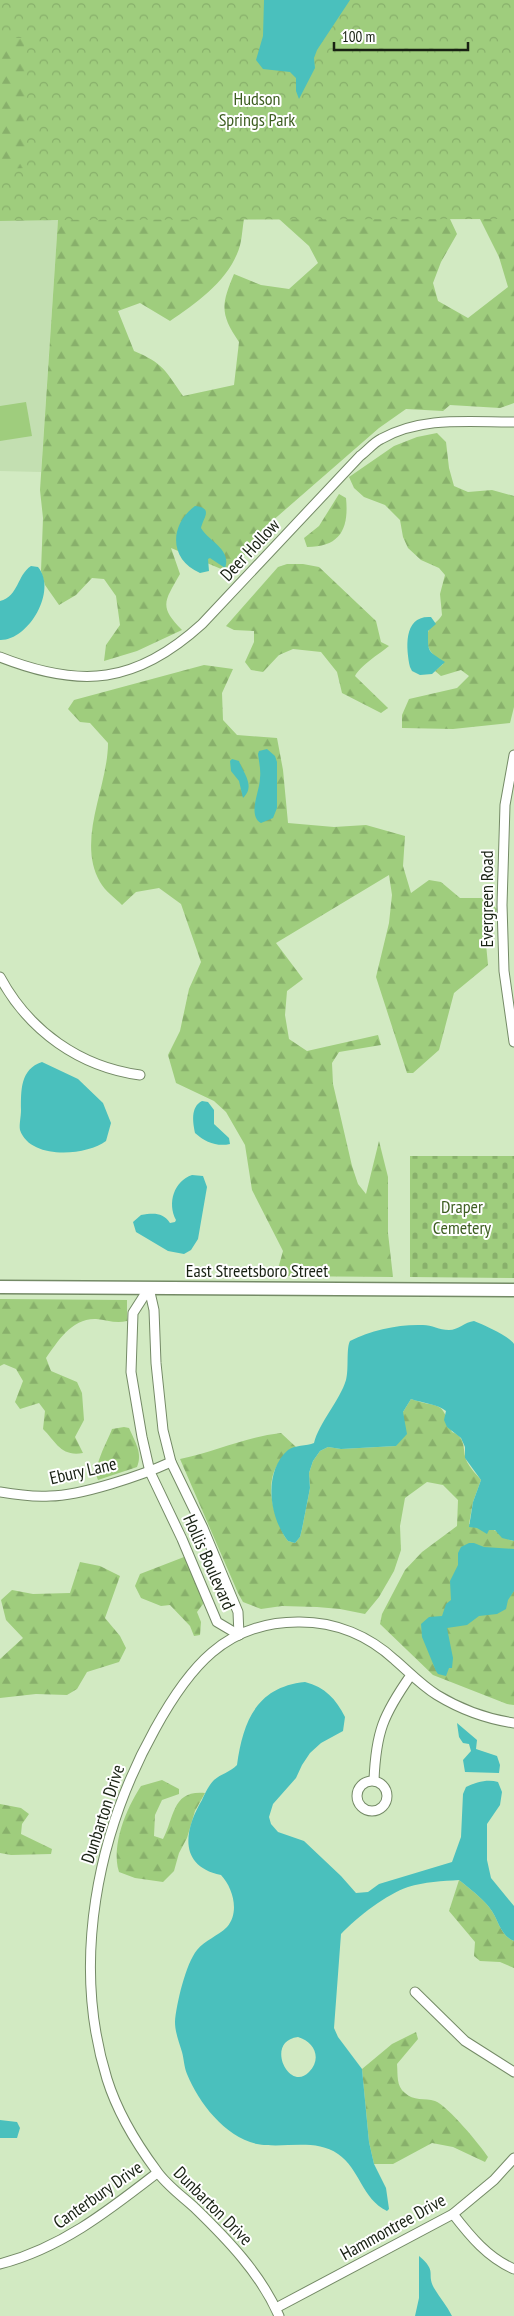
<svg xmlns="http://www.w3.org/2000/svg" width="514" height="2316" font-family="'PT Sans Narrow',sans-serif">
<defs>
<pattern id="forest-firs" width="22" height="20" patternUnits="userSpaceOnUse" patternTransform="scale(1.25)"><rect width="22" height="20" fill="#9fcd7d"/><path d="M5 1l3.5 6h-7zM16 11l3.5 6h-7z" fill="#88b06b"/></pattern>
<pattern id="cemetery-stones" width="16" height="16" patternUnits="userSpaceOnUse" patternTransform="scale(1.25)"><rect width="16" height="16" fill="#9fcd7d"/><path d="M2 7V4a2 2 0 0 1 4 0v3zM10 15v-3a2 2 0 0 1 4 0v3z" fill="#88b06b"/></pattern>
<pattern id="park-crowns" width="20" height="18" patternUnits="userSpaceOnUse" patternTransform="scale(1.25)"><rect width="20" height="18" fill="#9fcd7d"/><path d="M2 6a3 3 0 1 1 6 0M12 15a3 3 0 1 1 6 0" fill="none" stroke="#88b06b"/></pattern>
</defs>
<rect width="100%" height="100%" fill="#d2eac2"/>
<polygon fill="#c3dfb1" points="0,220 58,220 41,472 0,471"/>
<g fill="url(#forest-firs)" fill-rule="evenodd">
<path d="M0,0H514V403L500,408L450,405L443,411L406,409L379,428L263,529L233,571H226L171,548L180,574C165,601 158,606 182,630L137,651L104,661L106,645L120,625L116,596L104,579L92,578L76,595L59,605L45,585L41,571L43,518L40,490L58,220L0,221ZM244,219H279L309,246L318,263L289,289L261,285L234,274C221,305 220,314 239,342L234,385L183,396C165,370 163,363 134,351L118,311L140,303L170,321C195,304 225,283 237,254C242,244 242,230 244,219ZM450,219H480L499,257L508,287L468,318L438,301L433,283L441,262L457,234Z"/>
<path d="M437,433L446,442L449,468L454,486L468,492L492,490L514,496V707L510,723L453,729L402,728V715L409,699L457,688L469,676L461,670L441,676L435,671L443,664C434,657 421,644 429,630C432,624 439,621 442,615L440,594L445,575L439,568L421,560L408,548L403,537L400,520L385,505L364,497L354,488L349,477L394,446L417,437Z"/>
<path d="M339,494L346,498C349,528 341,547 307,547L304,538L319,526Z"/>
<path d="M287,564H303L319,567L376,621L381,642L389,646C379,654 360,666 355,676L388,708L381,713L342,693L337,672L321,652L293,649L279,655L263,672L251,670L245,662L254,642V631L234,630L226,626L278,567Z"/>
<path d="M204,665L233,669L222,693L223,720L237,735L277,738L283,770L288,823L334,827L366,825L405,836L403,866L411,893L429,880L441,882L460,898H485L497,909L486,944L488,965L454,993L439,1050L413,1073H407L376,977L389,923L392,895L389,875L276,943L303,979L287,991L285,1015L289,1039L307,1051L378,1035L381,1045L339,1052L332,1063L333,1084L352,1166L358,1184L366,1194L379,1141L388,1177V1233L393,1277L276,1276L283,1251L252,1190L245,1145L226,1112L214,1101L176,1083L168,1055L180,1031L189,989L201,962L181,904L159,888L136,892L122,905C115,898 105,891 100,882C76,840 108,787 108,743L90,723L80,722L68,709L74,700Z"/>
<path d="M0,1299L127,1300V1321C116,1324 107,1320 96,1319C72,1318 58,1341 46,1358L51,1371L77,1382L82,1393L84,1420L75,1437L83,1453C61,1457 56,1442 43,1429L45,1411L39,1403L20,1409L15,1402L23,1381L16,1369L4,1364L0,1366Z"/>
<path d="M411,1399C443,1410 440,1398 452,1432C465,1437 463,1446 465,1456C466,1464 476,1474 481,1480L473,1502L469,1524C478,1528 491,1528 496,1531C503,1534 506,1540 514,1541V1705L507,1704L433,1675L380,1624L382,1614L405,1570L422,1552L457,1526L458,1500L443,1485L427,1482L405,1498L400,1526L401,1550L394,1571L379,1597L365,1614L340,1609L317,1607L282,1606L261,1609L243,1602L238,1593L180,1459C215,1452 246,1437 281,1433L296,1447C287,1450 287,1454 281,1460C263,1481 273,1514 285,1537L288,1541L295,1543L300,1537L302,1529L310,1488L309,1473L313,1461L320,1451L328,1447L341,1449L396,1446L403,1412Z"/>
<path d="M124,1427L129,1428C135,1442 143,1453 137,1467L98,1480C92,1467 107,1443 112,1429Z"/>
<polygon points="184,1557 202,1593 203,1604 197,1612 201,1622 200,1635 194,1636 190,1626 170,1605 161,1606 141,1598 135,1586 140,1574"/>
<polygon points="80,1562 100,1566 120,1576 105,1618 120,1636 126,1648 119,1662 87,1672 77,1689 67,1695 36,1694 0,1698 0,1659 23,1638 6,1620 1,1600 12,1590 33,1594 70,1593"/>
<path d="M162,1780L179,1789V1794L162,1800L155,1815L154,1836L163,1839C175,1816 172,1790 205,1793L195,1811L187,1838L179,1853L174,1871L163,1882L135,1878L119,1872C111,1845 126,1809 141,1786Z"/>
<polygon points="0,1804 21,1808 29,1814 22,1824 21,1834 52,1849 51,1854 11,1855 0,1853"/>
<path d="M459,1880C469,1888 481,1897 489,1907C499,1919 499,1935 514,1941V1968L500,1962L480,1961L474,1956L475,1942L449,1911Z"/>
<path d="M416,2032L418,2039L397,2064C398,2075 396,2086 405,2093C413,2101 425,2098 435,2101C448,2106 480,2145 488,2157L485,2162L453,2147L432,2143L393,2164H374L369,2142L362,2069L392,2044Z"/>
</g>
<polygon fill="url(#cemetery-stones)" points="410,1156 514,1156 514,1278 410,1277"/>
<polygon fill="url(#park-crowns)" points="0,0 514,0 514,219 0,220 0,169 26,168 24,38 0,38"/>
<polygon fill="#9fcd7d" points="26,402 32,436 0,441 0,406"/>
<g fill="#4ac0bd" fill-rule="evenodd">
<polygon points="264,0 350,0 317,50 314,58 315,68 299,99 296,91 296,78 290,72 263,69 256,60 263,36"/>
<path d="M195,506C214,508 203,518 201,528C208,541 232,549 225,568L210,558L208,559L209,571L200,573C169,560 169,525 195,506Z"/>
<path d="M31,566L38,567C58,591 28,641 0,640V601C19,596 17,575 31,566Z"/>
<path d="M431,617L436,624L428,631C428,653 427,650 445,662L432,674L420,675L412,671L410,667C406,648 403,615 431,617Z"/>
<path d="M267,749L275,756L277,762V808L273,818L261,823C247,815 260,791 260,778C261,770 259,762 258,754L259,751Z"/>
<path d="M232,759L239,761C243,773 256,786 243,798L239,781L231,771L230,761Z"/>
<path d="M42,1062L78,1079L103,1103L111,1123L106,1141C86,1156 30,1160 20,1130C19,1124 21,1117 21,1110C21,1091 20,1069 42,1062Z"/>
<path d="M202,1101L208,1102L214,1110V1124L229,1138L230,1144C217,1147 205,1142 195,1133C193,1123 190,1107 202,1101Z"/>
<path d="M192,1175L203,1176L207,1187L198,1239L191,1250L184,1254L168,1251L136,1232L133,1222L141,1215C153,1213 163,1212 170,1223L175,1222L176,1220C167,1203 174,1181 192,1175Z"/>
<path d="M474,1321C484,1325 509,1336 514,1344V1541L502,1538L495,1530H489L487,1534L477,1528L469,1527L473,1502L481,1480L465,1458V1447L461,1438L447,1427L444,1420L446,1411C438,1404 422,1403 411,1399L403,1412L407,1434L396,1446L341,1449L328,1447L320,1451L313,1461L309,1473L310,1488L302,1529L300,1537L295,1543L288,1541C269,1517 263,1472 288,1450C294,1445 307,1446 314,1443C319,1423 340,1400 346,1380C349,1369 346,1348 350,1341C371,1330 399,1324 423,1325C432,1325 439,1330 449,1330C458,1330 465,1322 474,1321Z"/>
<polygon points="469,1543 474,1543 484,1547 514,1549 514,1591 508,1600 506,1609 497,1614 479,1616 467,1625 447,1628 453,1658 452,1668 449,1668 446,1676 438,1674 436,1671 422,1637 421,1624 429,1617 442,1616 446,1604 451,1600 450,1581 458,1565 458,1553 461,1547"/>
<path d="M305,1682C325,1687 336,1699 345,1717L343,1731L321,1743L310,1753L302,1765L296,1778L273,1804L269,1817L271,1824L278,1832L304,1841L341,1876L356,1893L368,1892L379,1884L452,1862L461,1837L463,1794L466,1787C476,1782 488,1779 498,1782L502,1792L500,1805L487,1824V1860L491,1878L514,1906V1941C499,1935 499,1919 489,1907C481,1897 469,1888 459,1880C443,1881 424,1882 408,1887C387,1894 357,1917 341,1934L334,2028L338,2037L362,2069L369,2142L374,2164L386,2188L389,2209L387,2211C362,2199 360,2169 338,2154C315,2138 284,2149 257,2144C225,2137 199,2103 187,2074C184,2067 184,2059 182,2052C179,2042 175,2032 175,2022C176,2005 186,1963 197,1950C205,1940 218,1936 227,1927C240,1912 233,1888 221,1875C178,1866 184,1830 202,1800C205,1793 209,1785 214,1780C221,1774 230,1772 237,1765C243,1722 256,1687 305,1682ZM298,2037C315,2042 322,2059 309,2072C289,2093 264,2041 298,2037Z"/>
<polygon points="457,1723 477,1740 476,1749 497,1756 500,1765 499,1773 465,1772 463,1760 471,1751 469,1744 463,1743 459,1737"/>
<polygon points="0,2120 17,2122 20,2128 17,2138 0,2138"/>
<path d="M419,2256C438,2272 426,2273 434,2288C440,2298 447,2306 452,2316H415L419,2298Z"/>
</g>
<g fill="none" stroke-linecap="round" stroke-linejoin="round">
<defs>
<g id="minor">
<path d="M0,657C81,689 136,684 202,624L360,456C367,451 373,443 381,439C421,416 469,422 514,422"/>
<polyline points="514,755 505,805 502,905 504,971 514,1042"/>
<path d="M0,977C29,1031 80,1067 140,1075"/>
<polyline points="149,1288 133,1313 131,1372 142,1437 150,1472 182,1539 217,1622 239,1635"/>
<polyline points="149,1288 154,1310 156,1363 163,1430 171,1462 203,1528 238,1612 239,1635"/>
<path d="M0,1492C17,1495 33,1497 50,1496C80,1496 143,1475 171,1462"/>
<path d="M374,1780C376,1732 383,1715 411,1675"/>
<circle cx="372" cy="1796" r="15"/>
<polyline points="415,1992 465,2041 514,2072"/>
<path d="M453,2214C470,2236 488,2258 514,2269"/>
<path d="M0,2264C61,2248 108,2211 157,2173"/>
<polyline points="276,2308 453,2214 494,2180 514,2158"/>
<path d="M279,2316C261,2274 227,2239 195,2208C182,2196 166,2185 156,2170C136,2143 117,2111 107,2079C71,1963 97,1833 155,1729C188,1669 225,1621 300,1622C336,1622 369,1636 395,1660C409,1672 421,1685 437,1695C460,1709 487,1719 514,1723"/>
</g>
<polyline id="secondary" points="0,1287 514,1290"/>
</defs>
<use href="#minor" stroke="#748a66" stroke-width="11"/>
<use href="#secondary" stroke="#748a66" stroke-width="15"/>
<use href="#minor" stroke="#fff" stroke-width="9"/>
<use href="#secondary" stroke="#fff" stroke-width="12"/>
</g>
<g text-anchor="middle" stroke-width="4" stroke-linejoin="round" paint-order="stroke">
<g font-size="18" fill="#3e5f22" stroke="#fff">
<text x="257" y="105">Hudson<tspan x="257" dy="21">Springs Park</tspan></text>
<text x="462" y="1213">Draper<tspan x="462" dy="21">Cemetery</tspan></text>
</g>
<g font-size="18" fill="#182113" stroke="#fff">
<text transform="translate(250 550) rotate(-47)" y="6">Deer Hollow</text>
<text transform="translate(487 899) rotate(-90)" y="6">Evergreen Road</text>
<text x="257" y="1277">East Streetsboro Street</text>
<text transform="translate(83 1471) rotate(-13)" y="6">Ebury Lane</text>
<text transform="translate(209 1562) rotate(66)" y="6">Hollis Boulevard</text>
<text transform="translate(103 1814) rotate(-72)" y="6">Dunbarton Drive</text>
<text transform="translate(98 2195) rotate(-35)" y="6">Canterbury Drive</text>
<text transform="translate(213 2206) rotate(45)" y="6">Dunbarton Drive</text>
<text transform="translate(393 2227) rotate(-29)" y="6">Hammontree Drive</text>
</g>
</g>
<path d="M334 42v8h134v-8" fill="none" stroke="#182113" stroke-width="2.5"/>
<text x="342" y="42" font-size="15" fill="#182113" stroke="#ffffff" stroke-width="4" paint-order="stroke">100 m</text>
</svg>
